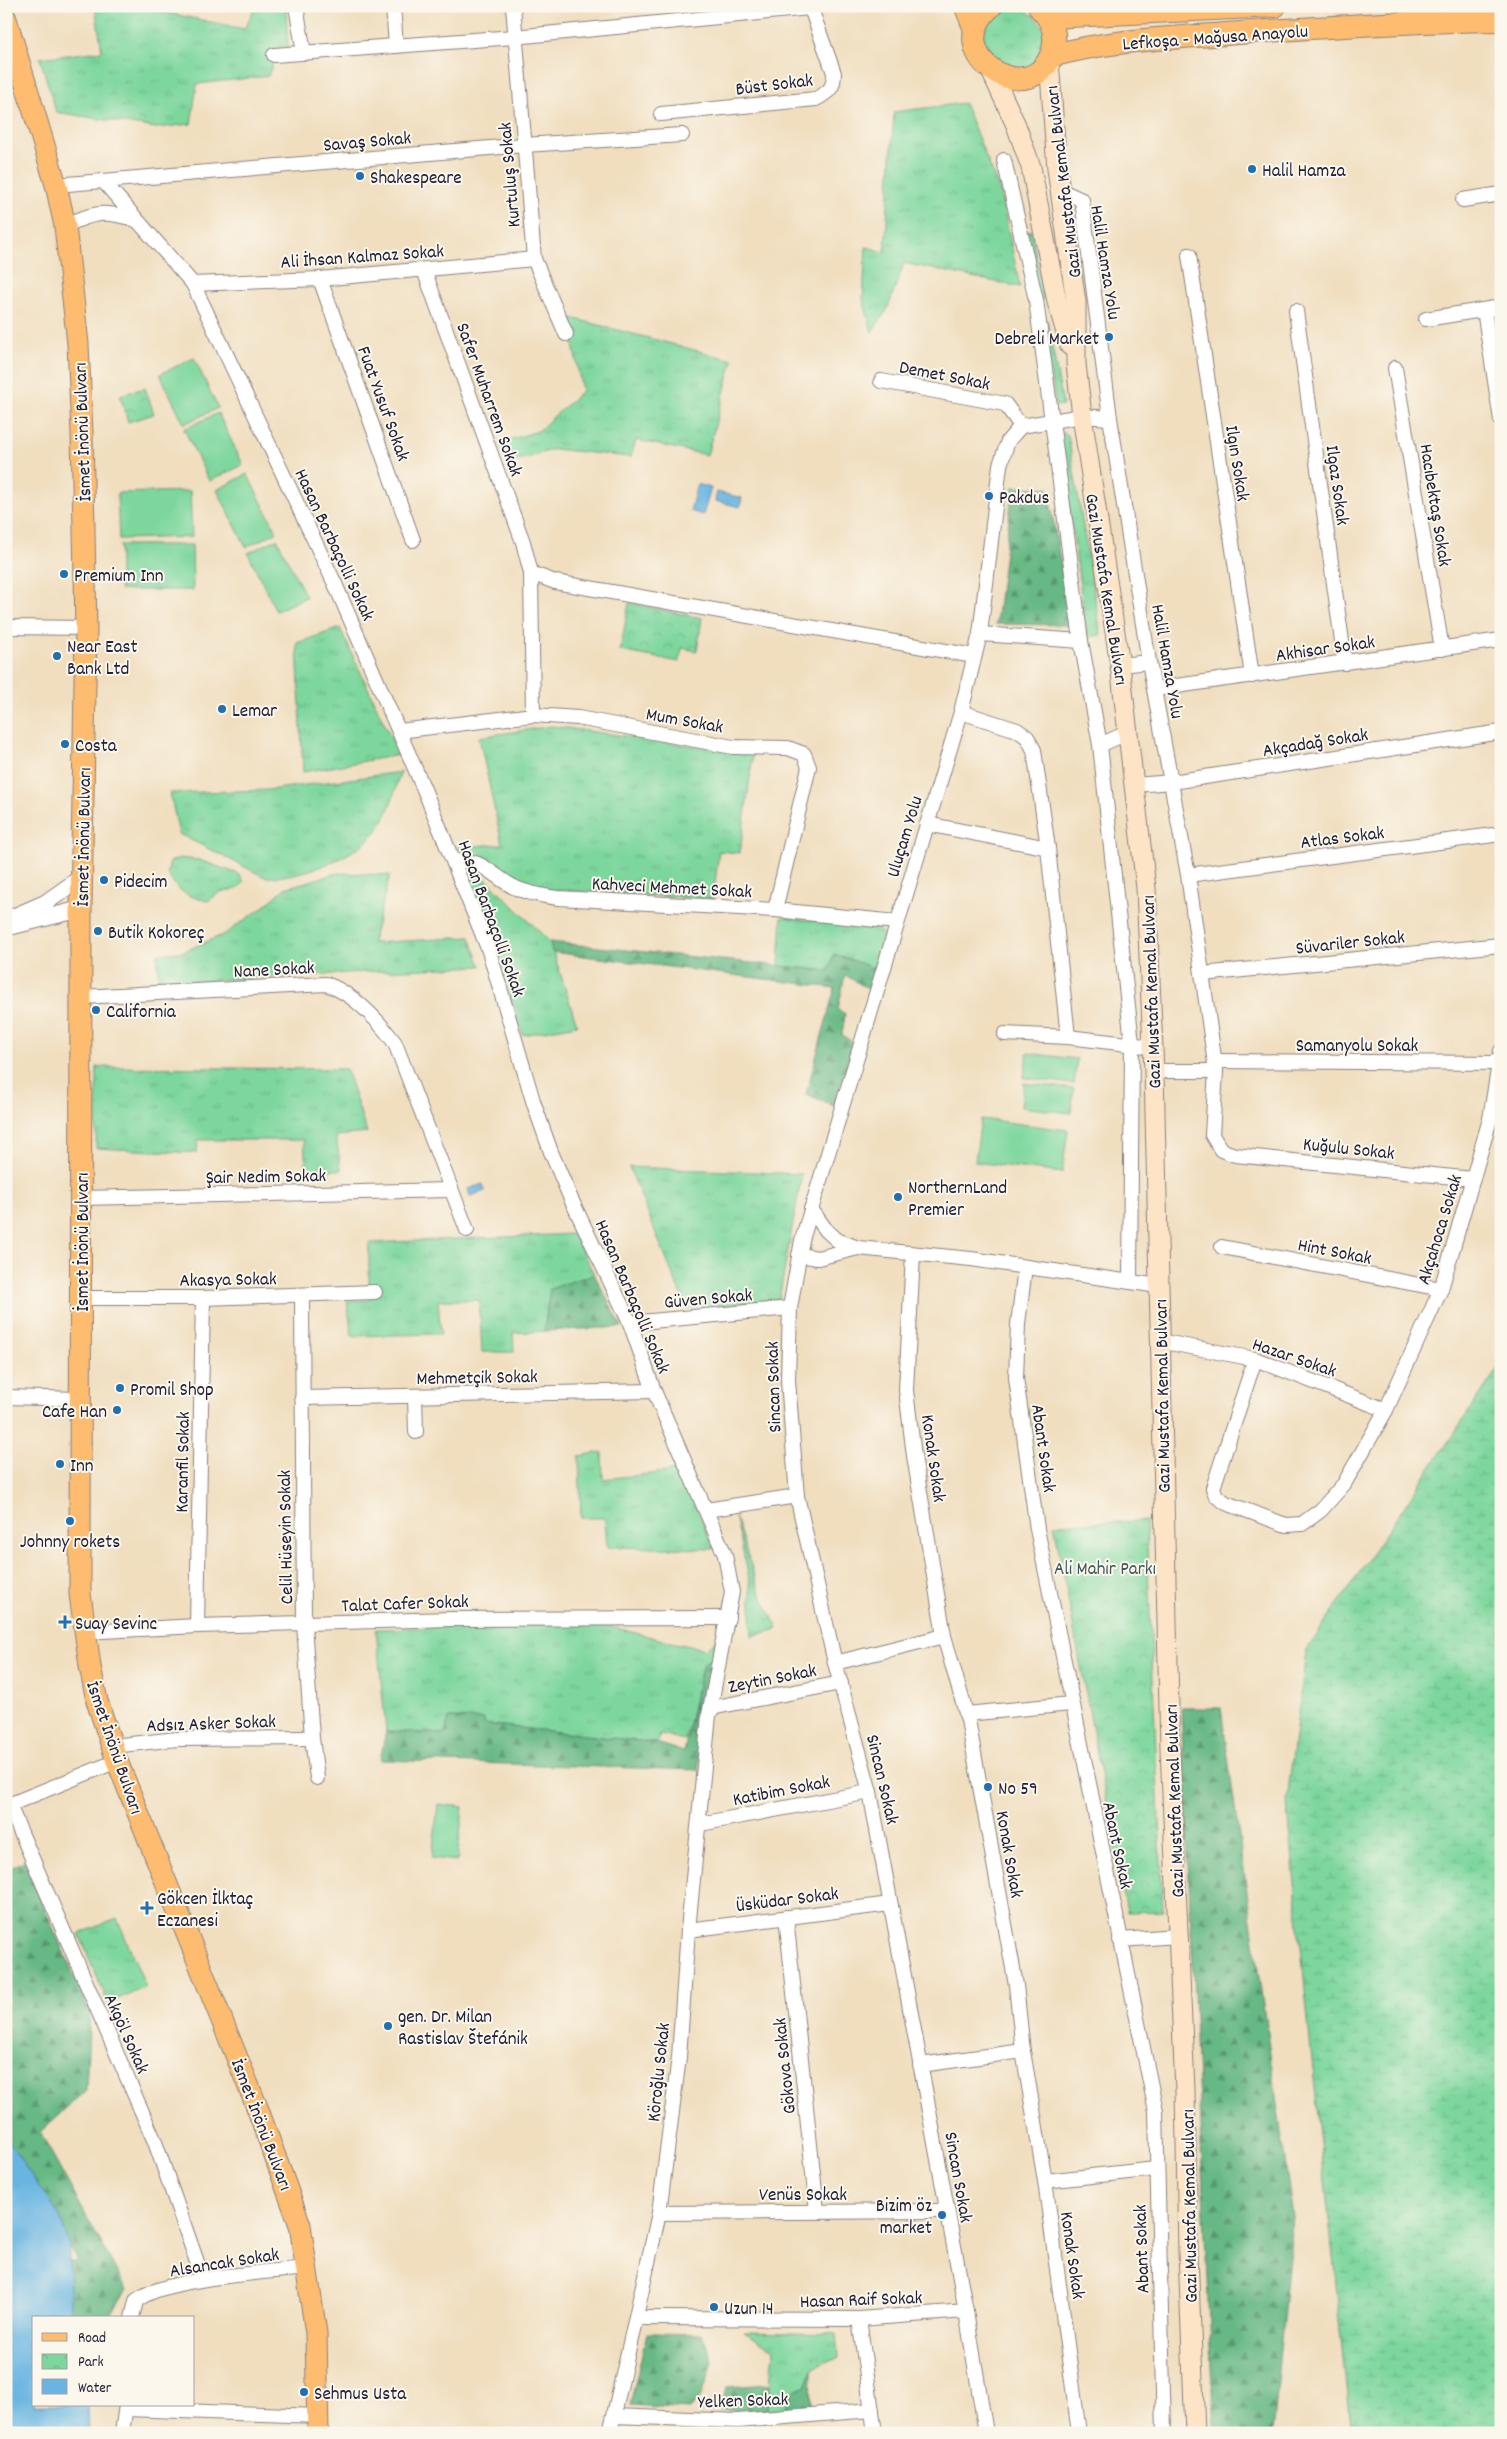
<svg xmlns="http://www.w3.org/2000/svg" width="1507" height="2439" font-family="Dekko,sans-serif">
<defs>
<pattern id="grass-tufts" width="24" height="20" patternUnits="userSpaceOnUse" patternTransform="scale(1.25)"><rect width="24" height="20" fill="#7dd79d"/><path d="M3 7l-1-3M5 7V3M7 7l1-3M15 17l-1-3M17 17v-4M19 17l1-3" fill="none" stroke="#6cb888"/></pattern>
<pattern id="forest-firs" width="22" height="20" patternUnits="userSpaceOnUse" patternTransform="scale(1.25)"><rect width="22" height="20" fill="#66b884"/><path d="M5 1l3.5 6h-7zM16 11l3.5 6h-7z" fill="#54956d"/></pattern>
<pattern id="wetland-marsh" width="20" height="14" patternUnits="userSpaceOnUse" patternTransform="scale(1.25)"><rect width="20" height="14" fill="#7dd79d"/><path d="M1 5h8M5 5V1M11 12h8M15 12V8" fill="none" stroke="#6cb888"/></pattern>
<pattern id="park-crowns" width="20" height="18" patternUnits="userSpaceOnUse" patternTransform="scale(1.25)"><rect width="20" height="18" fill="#7dd79d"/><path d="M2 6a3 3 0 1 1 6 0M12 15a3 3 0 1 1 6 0" fill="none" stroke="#6cb888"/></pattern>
</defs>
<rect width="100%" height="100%" fill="#fbf7ec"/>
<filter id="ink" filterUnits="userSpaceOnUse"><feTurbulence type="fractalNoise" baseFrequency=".02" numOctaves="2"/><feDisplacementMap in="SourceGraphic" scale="10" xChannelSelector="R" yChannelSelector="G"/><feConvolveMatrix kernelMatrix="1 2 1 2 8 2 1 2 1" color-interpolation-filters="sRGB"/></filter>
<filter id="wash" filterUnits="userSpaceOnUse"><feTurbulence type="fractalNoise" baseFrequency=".0096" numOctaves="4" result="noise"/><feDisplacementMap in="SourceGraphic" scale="20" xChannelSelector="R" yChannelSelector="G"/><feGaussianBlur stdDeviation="1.12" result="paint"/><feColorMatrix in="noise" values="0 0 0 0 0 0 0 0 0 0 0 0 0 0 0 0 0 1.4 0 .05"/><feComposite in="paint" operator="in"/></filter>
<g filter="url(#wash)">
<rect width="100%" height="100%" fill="#f0debf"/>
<g fill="url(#grass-tufts)" stroke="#507c6c">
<polygon points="95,6 134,6 244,29 256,6 284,6 286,7 288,47 279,46 268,76 197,84 191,124 156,128 56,112 40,58 102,51"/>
<path d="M1020,9C1039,15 1042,24 1048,43L1028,70L993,63C990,56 986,48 984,40C981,20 1004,10 1020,9Z"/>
<polygon points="964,103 1000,191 1020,287 904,263 887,310 872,332 863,299 866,247 885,252 894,112"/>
<polygon points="1031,230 1044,299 1038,300 1025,233"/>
<polygon points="568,317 733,360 707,455 636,440 631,457 554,449 507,464 499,443 538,431 582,391"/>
<polygon points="1047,320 1063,405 1056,406 1042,321"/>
<polygon points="1059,431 1068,435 1101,635 1087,637"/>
<polygon points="340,628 399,755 303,772 297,643"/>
<polygon points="552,726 753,754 740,853 719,851 713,899 540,889 475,856 460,851 457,847 502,844 479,737"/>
<path d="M401,772C395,789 390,811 380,826C360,857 301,878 265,877L179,834L170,793L269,790Z"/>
<path d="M179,858L199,860L239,874L244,882L237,889L220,892L208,901C188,897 176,891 167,873L170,862Z"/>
<polygon points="477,870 550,942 577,1025 523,1035 468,874"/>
<polygon points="338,873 390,875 372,943 470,937 481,966 159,983 157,954 182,952 225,934 266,905 285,888"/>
<polygon points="782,917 878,928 883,935 874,968 834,954 829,971 779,966"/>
<polygon points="97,1067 346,1069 367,1133 336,1136 341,1170 306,1170 304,1140 198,1140 197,1153 96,1148"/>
<polygon points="629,1167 802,1174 779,1299 687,1310"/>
<polygon points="573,1234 594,1274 550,1289 544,1331 513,1333 514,1352 482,1352 479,1300 438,1300 441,1334 352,1336 347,1301 369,1300 369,1243"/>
<polygon points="602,1452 603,1479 667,1472 679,1468 714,1549 607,1547 605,1518 581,1518 579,1456"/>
<polygon points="735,1516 759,1590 778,1629 752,1636 750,1582"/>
<polygon points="572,1623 613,1627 670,1642 705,1649 718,1638 715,1658 703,1663 685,1740 660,1735 657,1743 484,1724 483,1719 450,1718 445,1734 386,1731 376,1629"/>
<polygon points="117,1918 146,1987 108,2003 79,1934"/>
<polygon points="744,2332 836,2334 838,2356 812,2369 806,2387 793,2391 786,2410 768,2410 773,2349"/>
</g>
<g fill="url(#forest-firs)" stroke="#446d60">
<polygon points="1013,487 1048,488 1071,625 996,624"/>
<polygon points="550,942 829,971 834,954 874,968 870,990 845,975 838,1009 845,1014 842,1035 854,1043 834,1106 806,1094 835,988 552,952"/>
<polygon points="594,1274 622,1327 544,1331 550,1289"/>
<polygon points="715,1658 698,1770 380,1760 386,1731 445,1734 449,1718 484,1719 484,1724 657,1743 684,1752 703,1663"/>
<polygon points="1181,1708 1221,1708 1293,2217 1272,2433 1214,2433"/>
<polygon points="24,1861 90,2012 86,2090 40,2132 127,2290 107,2318 34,2318 14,2270 78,2261 8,2155 13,2107 6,2092 6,1870"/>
<polygon points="647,2333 702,2334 713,2362 702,2395 690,2409 630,2405"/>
<polygon points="812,2369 811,2408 786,2410 793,2391 806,2387"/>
<polygon points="769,2384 768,2410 701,2411 716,2398 723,2399 728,2387"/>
</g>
<polygon fill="url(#wetland-marsh)" stroke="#507c6c" points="1501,1364 1501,2433 1352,2433 1311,2051 1287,1800 1306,1651"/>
<g fill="url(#park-crowns)" stroke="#507c6c">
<polygon points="145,388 154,414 128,422 120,395"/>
<polygon points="629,603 702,618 697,651 682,648 680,662 620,651"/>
<polygon points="1146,1521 1163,1911 1127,1912 1054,1524"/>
</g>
<g fill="#7dd79d" stroke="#507c6c">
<polygon points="194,358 218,408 184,424 160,374"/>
<polygon points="218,413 243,465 209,481 184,429"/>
<polygon points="247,474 277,532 246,547 217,490"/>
<polygon points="190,491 192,537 119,539 117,493"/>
<polygon points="277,539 306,597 276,611 248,553"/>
<polygon points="120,545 192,545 193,590 120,590"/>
<polygon points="1027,1053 1077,1059 1074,1084 1024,1078"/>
<polygon points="1024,1083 1074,1089 1071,1113 1021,1107"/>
<polygon points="981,1119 1068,1130 1062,1173 975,1162"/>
<polygon points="438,1804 463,1807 457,1861 432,1858"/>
</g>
<g fill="#69b5e2" stroke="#466c8e">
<polygon points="697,484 711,488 703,515 690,511"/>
<polygon points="717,492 742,498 740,507 715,501"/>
<polygon points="483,1184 485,1191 470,1196 468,1189"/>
<polygon points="6,2137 37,2184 58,2212 69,2244 70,2318 34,2318 34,2405 88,2405 89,2433 6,2433"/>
</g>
</g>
<g filter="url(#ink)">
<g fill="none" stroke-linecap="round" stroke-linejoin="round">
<defs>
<g id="minor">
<polyline points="296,6 304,53"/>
<polyline points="393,6 396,46"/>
<polyline points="513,6 534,259 566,334"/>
<polyline points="274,55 514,37 810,8"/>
<path d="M661,114L816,99C829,92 834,88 834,73L810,6"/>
<polyline points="1004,160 1036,300 1081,641"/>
<polyline points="104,182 193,284 335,584 426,794 489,951 534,1104 551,1152 571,1199 630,1323 654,1391 725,1555 732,1592 709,1715 688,1930 679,2057 659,2213 610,2433"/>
<polyline points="56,185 524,145 682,135"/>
<polyline points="1060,190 1082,200 1110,418 1149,662 1188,875 1216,1071 1212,1135 1221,1150 1235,1155 1473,1179"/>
<polyline points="1463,200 1501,194"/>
<path d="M65,226C93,212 106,210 136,220"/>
<polyline points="1189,255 1252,676"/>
<polyline points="424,270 523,542 531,573 555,582 974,656"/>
<polyline points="320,279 413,540"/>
<polyline points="193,284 320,279 534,259"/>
<polyline points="1484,310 1501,420"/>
<polyline points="1296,311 1345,663"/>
<polyline points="1426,319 1501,307"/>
<polyline points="1395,368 1442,649"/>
<polyline points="881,381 1005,404 1021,426"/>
<polyline points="1021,426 1082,416 1110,418"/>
<polyline points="531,573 533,715"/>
<polyline points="6,627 86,628"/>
<polyline points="980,634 1081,641 1100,745"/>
<polyline points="1120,665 1149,662"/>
<polyline points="1155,689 1501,640"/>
<polyline points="961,712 1017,730 1027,737 1034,750 1048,848 1068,1037"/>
<polyline points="399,731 533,715 578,718 733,747 788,748 804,754 809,767 775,910"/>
<polyline points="1129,732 1100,745 1132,1043 1130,1282"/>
<polyline points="1135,785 1172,782 1501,732"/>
<polyline points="927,824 1048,848"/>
<path d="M454,862C482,856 493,878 516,888C529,894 544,896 558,898L775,910L897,922"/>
<polyline points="1188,875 1501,834"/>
<polyline points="1202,974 1501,945"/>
<path d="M81,997L326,984C354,994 378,1020 395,1043L467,1230"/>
<polyline points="1005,1034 1068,1037 1153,1047"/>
<polyline points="1215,1061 1499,1063"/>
<polyline points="1154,1071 1216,1071"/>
<polyline points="81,1198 451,1190"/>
<polyline points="811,1209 826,1230 837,1240 858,1248 971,1259 1159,1286"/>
<polyline points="1222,1247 1441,1289"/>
<polyline points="913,1254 906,1390 914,1456 944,1636 968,1720 1016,1985 1023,2051 1045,2181 1079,2433"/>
<polyline points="799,1255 818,1258 858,1248"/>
<polyline points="1025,1267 1018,1324 1016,1378 1037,1529 1156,2111 1164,2433"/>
<polyline points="302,1295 304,1624 312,1738 317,1778"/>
<polyline points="81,1298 203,1298 375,1292"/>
<polyline points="630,1323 790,1308"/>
<polyline points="1159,1341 1255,1359 1386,1410"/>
<polyline points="1255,1359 1213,1488 1216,1496 1226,1503 1286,1525 1302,1524 1321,1510 1344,1484 1386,1410 1441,1289 1490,1119 1501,1051"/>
<polyline points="6,1397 80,1399"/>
<polyline points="415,1397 416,1432"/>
<polyline points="302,1398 654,1391"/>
<polyline points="706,1510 797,1496"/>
<polyline points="197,1626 203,1298"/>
<polyline points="84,1632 197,1626 453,1619 728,1618"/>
<polyline points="835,1663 944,1636"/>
<polyline points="712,1710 716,1707 841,1683"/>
<polyline points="966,1714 1071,1704"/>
<polyline points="112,1746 177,1739 312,1738"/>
<polyline points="9,1805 155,2142 203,2279"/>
<polyline points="6,1806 117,1761"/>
<polyline points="700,1824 870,1792"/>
<polyline points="786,1917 817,2211"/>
<polyline points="688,1930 890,1904"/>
<polyline points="1120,1940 1178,1936"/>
<polyline points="920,2065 1023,2051"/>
<polyline points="1045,2181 1156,2169"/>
<polyline points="659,2213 947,2211"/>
<path d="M132,2318L136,2301C161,2278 270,2272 307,2268"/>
<polyline points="637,2318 859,2319 966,2311"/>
<polyline points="859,2319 875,2433"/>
<polyline points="126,2409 318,2416"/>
<polyline points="615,2416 738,2421 872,2410"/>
<polyline points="122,2433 126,2405"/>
<polyline points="986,2433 966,2311 870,1792 835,1663 797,1496 788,1380 790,1308 802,1240 961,712 980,634 1000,465 1008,441 1021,426"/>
</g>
<g id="tertiary">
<polyline points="6,920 45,903 82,877"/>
<polyline points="13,926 81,909"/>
</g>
<g id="secondary">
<polyline points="1049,60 1057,169 1076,302 1076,364 1082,416 1120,665 1146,888 1154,1071 1170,1749 1185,2090 1188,2253 1195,2433"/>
<polyline points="991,71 1016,125 1031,167 1057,302 1070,346"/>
</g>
<g id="primary">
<polyline points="965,6 975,31"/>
<polyline points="6,19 56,185 65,226 78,344 82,433 86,628 81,909 80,1594 90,1666 97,1701 117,1761 257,2107 300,2225 316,2333 318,2433"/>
</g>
<g id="trunk">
<path d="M991,6C935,56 1035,115 1053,49C1057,33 1051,19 1040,8"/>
<polyline points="1049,17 1275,6"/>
<path d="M1051,56C1112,39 1176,38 1239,33C1326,27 1414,21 1501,20"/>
</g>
</defs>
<use href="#minor" stroke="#89807d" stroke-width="16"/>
<use href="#tertiary" stroke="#89807d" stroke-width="18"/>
<use href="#secondary" stroke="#89807d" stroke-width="21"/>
<use href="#primary" stroke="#89807d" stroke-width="23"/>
<use href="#trunk" stroke="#89807d" stroke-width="24"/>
<use href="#minor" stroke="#fff" stroke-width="14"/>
<use href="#tertiary" stroke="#fff" stroke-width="16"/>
<use href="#secondary" stroke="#fee4c6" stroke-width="19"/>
<use href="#primary" stroke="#fdbc70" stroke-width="21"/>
<use href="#trunk" stroke="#fdbc70" stroke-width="22"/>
</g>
</g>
<g fill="#1f6fb2" stroke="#fbf7ec" stroke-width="2">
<circle cx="1252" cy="169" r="5"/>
<circle cx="360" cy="176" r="5"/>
<circle cx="1109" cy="337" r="5"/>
<circle cx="989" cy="496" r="5"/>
<circle cx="64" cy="574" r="5"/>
<circle cx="57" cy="656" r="5"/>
<circle cx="222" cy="709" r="5"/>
<circle cx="65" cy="744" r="5"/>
<circle cx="104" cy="880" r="5"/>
<circle cx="98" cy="931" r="5"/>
<circle cx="96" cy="1010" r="5"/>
<circle cx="898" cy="1197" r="5"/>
<circle cx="120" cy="1388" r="5"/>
<circle cx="117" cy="1410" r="5"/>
<circle cx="60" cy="1464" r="5"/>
<circle cx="70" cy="1521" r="5"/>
<path d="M62.5 1614.5h5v5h5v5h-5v5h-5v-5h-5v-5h5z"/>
<circle cx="988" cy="1787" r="5"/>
<path d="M144.5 1900.5h5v5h5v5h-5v5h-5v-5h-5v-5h5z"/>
<circle cx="388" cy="2026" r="5"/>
<circle cx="942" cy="2215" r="5"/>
<circle cx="714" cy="2307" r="5"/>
<circle cx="304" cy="2392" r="5"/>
</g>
<g text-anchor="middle" stroke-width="4" stroke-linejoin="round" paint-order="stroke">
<g font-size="19" fill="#22223b" stroke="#fbf7ec">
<text transform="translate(1215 36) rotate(-4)" y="7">Lefkoşa - Mağusa Anayolu</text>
<text transform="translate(774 83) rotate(-7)" y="7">Büst Sokak</text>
<text transform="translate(367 140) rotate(-5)" y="7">Savaş Sokak</text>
<text transform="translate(508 175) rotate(-95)" y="7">Kurtuluş Sokak</text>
<text transform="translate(1062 182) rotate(-97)" y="7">Gazi Mustafa Kemal Bulvarı</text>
<text transform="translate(362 255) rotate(-4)" y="7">Ali İhsan Kalmaz Sokak</text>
<text transform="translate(1107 262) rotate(81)" y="7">Halil Hamza Yolu</text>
<text transform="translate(945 374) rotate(11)" y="7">Demet Sokak</text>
<text transform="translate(491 399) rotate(70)" y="7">Safer Muharrem Sokak</text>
<text transform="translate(385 403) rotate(70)" y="7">Fuat Yusuf Sokak</text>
<text transform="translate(81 432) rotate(-92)" y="7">İsmet İnönü Bulvarı</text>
<text transform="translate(1239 463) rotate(81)" y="7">Ilgın Sokak</text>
<text transform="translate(1339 485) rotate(82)" y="7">Ilgaz Sokak</text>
<text transform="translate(1437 505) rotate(81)" y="7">Hacıbektaş Sokak</text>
<text transform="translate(336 544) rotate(65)" y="7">Hasan Barbaçolli Sokak</text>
<text transform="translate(1108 589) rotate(81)" y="7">Gazi Mustafa Kemal Bulvarı</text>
<text transform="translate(1325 647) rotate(-8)" y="7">Akhisar Sokak</text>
<text transform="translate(1169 661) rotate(80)" y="7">Halil Hamza Yolu</text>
<text transform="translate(685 719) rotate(10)" y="7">Mum Sokak</text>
<text transform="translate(1315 741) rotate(-9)" y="7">Akçadağ Sokak</text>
<text transform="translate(903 836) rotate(-73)" y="7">Uluçam Yolu</text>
<text transform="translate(1342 836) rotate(-7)" y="7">Atlas Sokak</text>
<text transform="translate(82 837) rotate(-89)" y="7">İsmet İnönü Bulvarı</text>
<text transform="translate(672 886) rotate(3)" y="7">Kahveci Mehmet Sokak</text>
<text transform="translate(493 918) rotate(70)" y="7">Hasan Barbaçolli Sokak</text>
<text transform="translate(1350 941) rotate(-6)" y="7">Süvariler Sokak</text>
<text transform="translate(274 968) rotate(-3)" y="7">Nane Sokak</text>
<text transform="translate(1150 992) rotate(-92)" y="7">Gazi Mustafa Kemal Bulvarı</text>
<text x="1357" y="1051">Samanyolu Sokak</text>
<text transform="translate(1349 1147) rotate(6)" y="7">Kuğulu Sokak</text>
<text transform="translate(266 1175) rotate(-1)" y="7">Şair Nedim Sokak</text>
<text transform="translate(1438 1229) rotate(-73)" y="7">Akçahoca Sokak</text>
<text transform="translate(81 1242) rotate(-90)" y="7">İsmet İnönü Bulvarı</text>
<text transform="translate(1335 1250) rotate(11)" y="7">Hint Sokak</text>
<text transform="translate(228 1278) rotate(-1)" y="7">Akasya Sokak</text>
<text transform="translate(634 1296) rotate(67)" y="7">Hasan Barbaçolli Sokak</text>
<text transform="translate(708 1297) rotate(-5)" y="7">Güven Sokak</text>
<text transform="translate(1295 1356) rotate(19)" y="7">Hazar Sokak</text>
<text transform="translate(477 1376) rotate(-1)" y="7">Mehmetçik Sokak</text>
<text transform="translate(772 1387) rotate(-92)" y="7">Sincan Sokak</text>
<text transform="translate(1161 1396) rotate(-91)" y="7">Gazi Mustafa Kemal Bulvarı</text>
<text transform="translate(1045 1448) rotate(82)" y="7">Abant Sokak</text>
<text transform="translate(935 1458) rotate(82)" y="7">Konak Sokak</text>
<text transform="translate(181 1462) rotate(-89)" y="7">Karanfil Sokak</text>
<text transform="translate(284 1537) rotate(-91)" y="7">Celil Hüseyin Sokak</text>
<text transform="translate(405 1602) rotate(-2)" y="7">Talat Cafer Sokak</text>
<text transform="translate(772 1677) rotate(-11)" y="7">Zeytin Sokak</text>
<text transform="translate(211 1722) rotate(-2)" y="7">Adsız Asker Sokak</text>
<text transform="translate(116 1747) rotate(71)" y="7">İsmet İnönü Bulvarı</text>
<text transform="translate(884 1779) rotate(77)" y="7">Sincan Sokak</text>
<text transform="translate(781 1789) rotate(-11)" y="7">Katibim Sokak</text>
<text transform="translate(1173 1801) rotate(-92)" y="7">Gazi Mustafa Kemal Bulvarı</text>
<text transform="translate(1119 1845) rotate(78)" y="7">Abant Sokak</text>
<text transform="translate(1011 1854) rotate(80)" y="7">Konak Sokak</text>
<text transform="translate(787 1898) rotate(-7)" y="7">Üsküdar Sokak</text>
<text transform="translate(128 2033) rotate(66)" y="7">Akgöl Sokak</text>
<text transform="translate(783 2066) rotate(-96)" y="7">Gökova Sokak</text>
<text transform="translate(657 2072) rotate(-84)" y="7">Köroğlu Sokak</text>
<text transform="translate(263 2124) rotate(69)" y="7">İsmet İnönü Bulvarı</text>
<text transform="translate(960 2177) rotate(80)" y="7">Sincan Sokak</text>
<text x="803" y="2200">Venüs Sokak</text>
<text transform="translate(1188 2206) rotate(-91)" y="7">Gazi Mustafa Kemal Bulvarı</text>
<text transform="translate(1140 2249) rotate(-92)" y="7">Abant Sokak</text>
<text transform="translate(1074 2255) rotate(82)" y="7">Konak Sokak</text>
<text transform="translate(224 2261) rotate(-9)" y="7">Alsancak Sokak</text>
<text transform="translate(861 2298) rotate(-2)" y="7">Hasan Raif Sokak</text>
<text transform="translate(743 2399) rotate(-2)" y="7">Yelken Sokak</text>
</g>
<g font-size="19" fill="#22223b" stroke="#fbf7ec" text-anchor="start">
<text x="1262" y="176">Halil Hamza</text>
<text x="370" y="183">Shakespeare</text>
<text x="1099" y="344" text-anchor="end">Debreli Market</text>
<text x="999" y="503">Pakdus</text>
<text x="74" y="581">Premium Inn</text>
<text x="67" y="652">Near East<tspan x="67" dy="22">Bank Ltd</tspan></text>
<text x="232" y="716">Lemar</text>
<text x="75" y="751">Costa</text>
<text x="114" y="887">Pidecim</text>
<text x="108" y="938">Butik Kokoreç</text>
<text x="106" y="1017">California</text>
<text x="908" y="1193">NorthernLand<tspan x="908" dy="22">Premier</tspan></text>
<text x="130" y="1395">Promil Shop</text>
<text x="107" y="1417" text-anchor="end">Cafe Han</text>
<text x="70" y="1471">Inn</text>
<text x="70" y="1547" text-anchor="middle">Johnny rokets</text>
<text x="75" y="1629">Suay Sevinc</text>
<text x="998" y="1794">No 59</text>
<text x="157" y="1904">Gökcen İlktaç<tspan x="157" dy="22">Eczanesi</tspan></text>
<text x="398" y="2022">gen. Dr. Milan<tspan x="398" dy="22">Rastislav Štefánik</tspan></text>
<text x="932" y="2211" text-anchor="end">Bizim öz<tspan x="932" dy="22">market</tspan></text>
<text x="724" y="2314">Uzun 14</text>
<text x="314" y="2399">Sehmus Usta</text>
</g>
<g font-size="19" fill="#3d5858" stroke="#fbf7ec">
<text x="1105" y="1574">Ali Mahir Parkı</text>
</g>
</g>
<rect width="1507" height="2439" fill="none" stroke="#fbf7ec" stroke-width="25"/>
<rect x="32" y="2316" width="162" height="90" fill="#fbf7ec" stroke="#a4a2a5"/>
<rect x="42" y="2333" width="25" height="8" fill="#fdbc70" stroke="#a4a2a5"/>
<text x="78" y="2342" font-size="15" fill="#22223b">Road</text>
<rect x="42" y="2354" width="25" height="15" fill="url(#park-crowns)" stroke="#a4a2a5"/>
<text x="78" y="2366" font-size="15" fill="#22223b">Park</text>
<rect x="42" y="2379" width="25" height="15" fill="#69b5e2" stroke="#a4a2a5"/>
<text x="78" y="2392" font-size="15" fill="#22223b">Water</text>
</svg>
